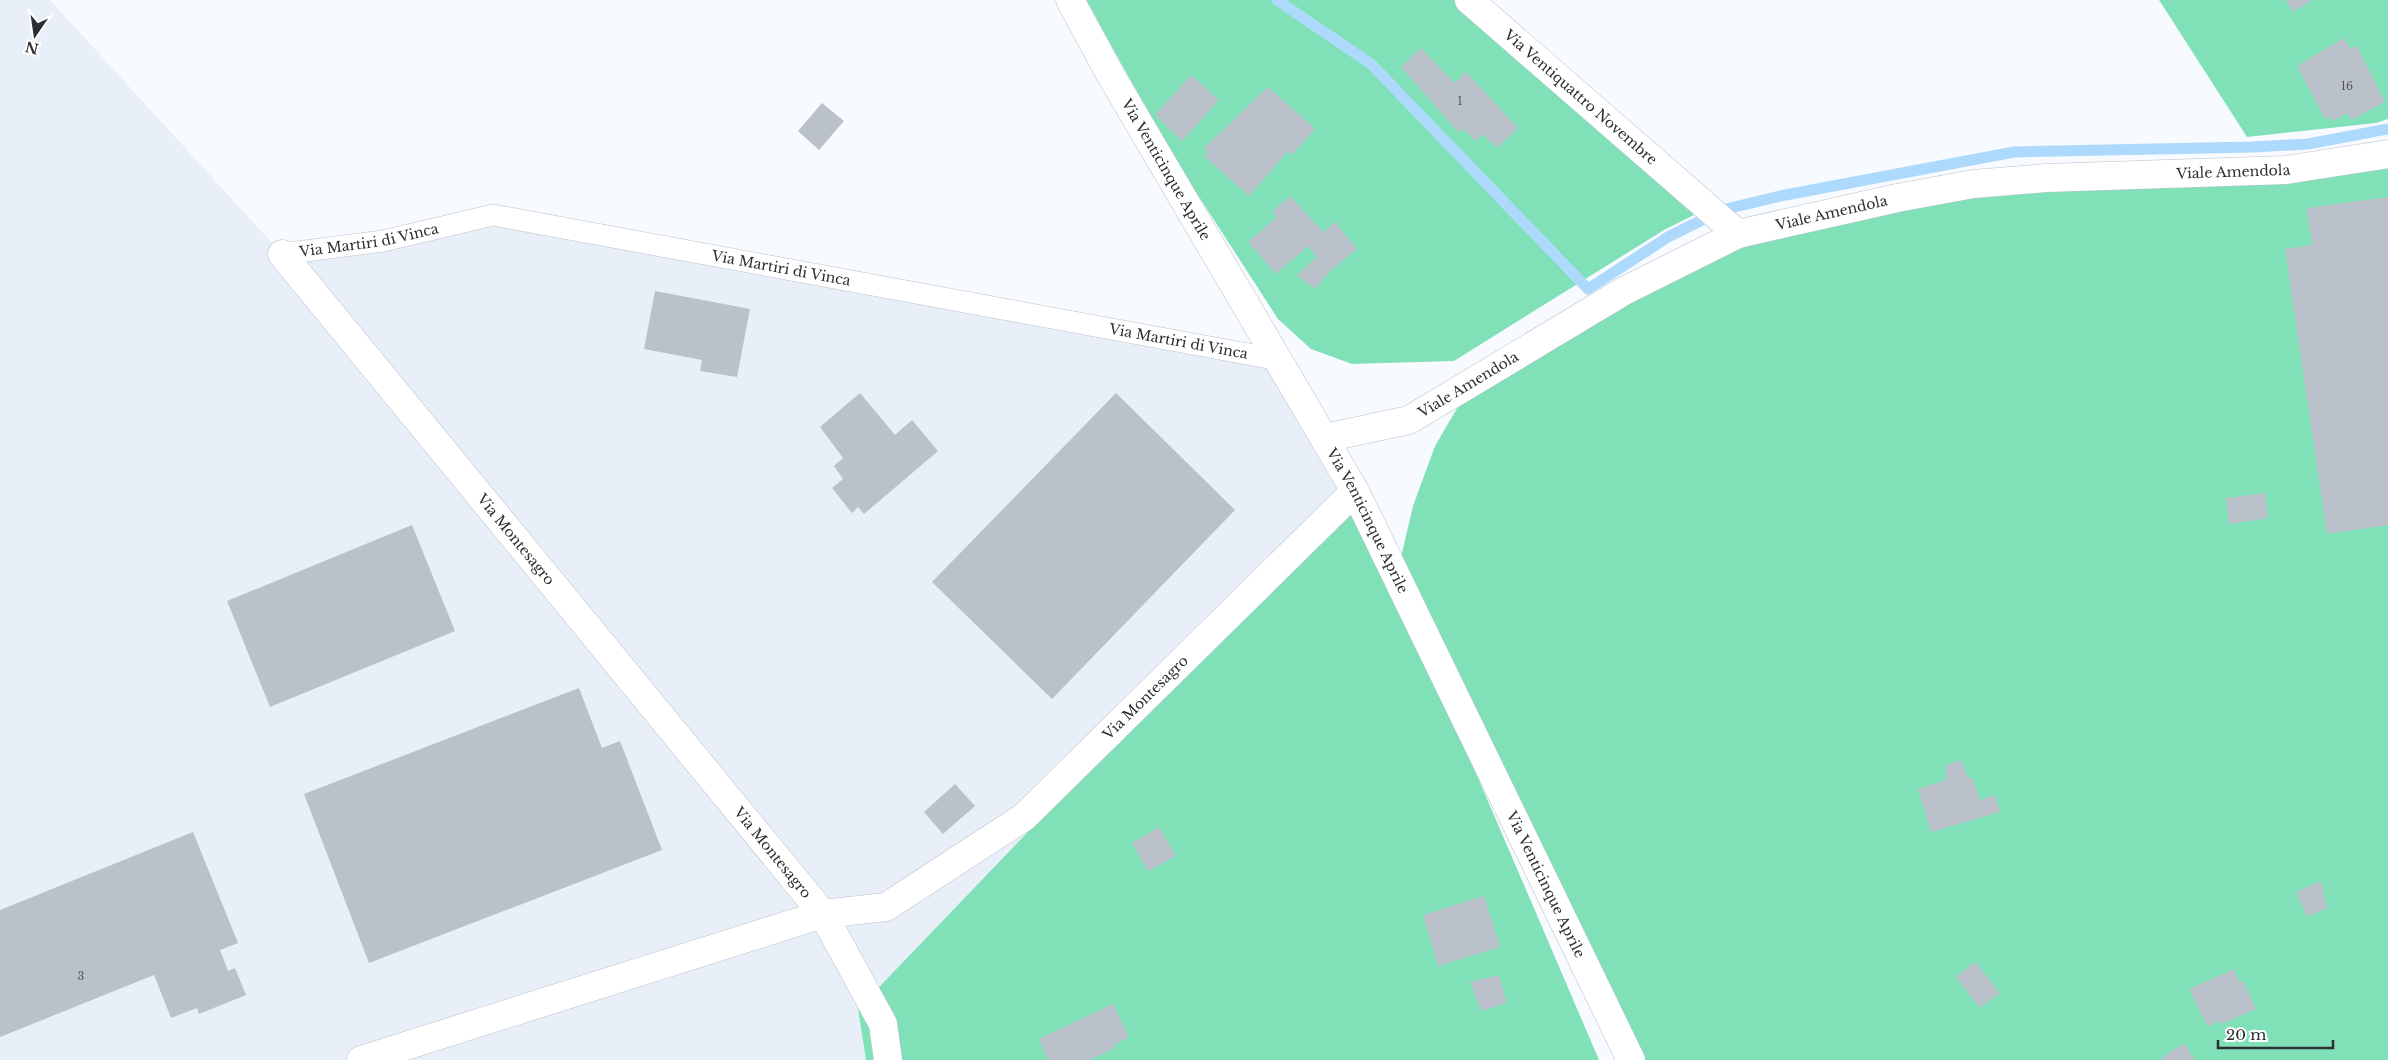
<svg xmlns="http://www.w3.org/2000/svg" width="2388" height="1060" font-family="'Libre Baskerville',serif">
<rect width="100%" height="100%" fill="#f7fafe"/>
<polygon fill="#e8eff9" points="0,0 50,0 282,254 493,215 1280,360 1355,491 858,1009 866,1060 0,1060"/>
<g fill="#80e1b8">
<polygon points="1086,0 1454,0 1698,213 1664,230 1454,361 1352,364 1311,349 1278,319 1172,155"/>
<polygon points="2159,0 2388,0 2388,119 2376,123 2247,137"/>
<polygon points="2388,160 2388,1060 1637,1060 1398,570 1413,506 1435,446 1466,393 1739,239 1899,203"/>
<polygon points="1355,491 1599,1060 866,1060 858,1009"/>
</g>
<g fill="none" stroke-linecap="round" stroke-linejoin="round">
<polyline stroke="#addafc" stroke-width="11" points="1277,0 1371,64 1588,289 1668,237 1722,210 1780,196 2014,152 2253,147 2308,144 2388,129"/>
</g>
<g fill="#bac1ca">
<polygon points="2286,0 2312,0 2293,12"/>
<polygon points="2344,38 2350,49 2357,46 2385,102 2351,120 2347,113 2333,121 2330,117 2325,119 2297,66"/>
<polygon points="1421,48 1454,83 1466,72 1518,128 1497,148 1483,134 1475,141 1464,129 1459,133 1401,67"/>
<polygon points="1191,75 1219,100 1182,141 1155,115"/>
<polygon points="1268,87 1315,129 1292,155 1288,151 1249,196 1204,156 1208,152 1204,148"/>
<polygon points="822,103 844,121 819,150 798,131"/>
<polygon points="1290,196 1323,232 1335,222 1357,249 1331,270 1315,289 1297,275 1317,257 1308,246 1276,274 1248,242 1277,217 1272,212"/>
<polygon points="2388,197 2388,525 2327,534 2285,249 2312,245 2307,208"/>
<polygon points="655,291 750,309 737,377 700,371 702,360 644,349"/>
<polygon points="860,393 895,435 912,420 938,451 864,514 858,507 852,513 832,488 843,479 834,466 843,458 820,427"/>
<polygon points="1116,393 1235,510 1052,699 932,582"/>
<polygon points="2265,493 2268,518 2229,524 2226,498"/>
<polygon points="412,525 455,631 270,707 227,601"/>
<polygon points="579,688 602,748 620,741 662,850 369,963 304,794"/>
<polygon points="1961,760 1968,778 1972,777 1980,800 1995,795 2000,812 1931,832 1918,789 1946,780 1946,765"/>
<polygon points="955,784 975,806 943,834 924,812"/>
<polygon points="1159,827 1176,856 1148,871 1132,843"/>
<polygon points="193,832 238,943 220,950 228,971 235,968 246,995 199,1014 197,1008 171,1018 154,975 0,1037 0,910"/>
<polygon points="2321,881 2327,908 2307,917 2296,892"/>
<polygon points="1484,896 1500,947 1438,966 1423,915"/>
<polygon points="1975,962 2000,993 1980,1008 1956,977"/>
<polygon points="2234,969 2239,982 2243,981 2256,1009 2221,1024 2221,1020 2208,1027 2189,989"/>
<polygon points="1499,975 1507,1003 1481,1011 1470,982"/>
<polygon points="1113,1004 1129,1037 1114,1045 1115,1048 1089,1060 1048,1060 1039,1039"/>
<polygon points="2184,1043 2195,1060 2163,1060 2163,1057"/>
</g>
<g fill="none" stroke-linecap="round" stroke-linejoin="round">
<defs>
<g id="lane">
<path id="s1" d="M282,254L383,241L493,215L1280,360"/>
</g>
<g id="street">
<path id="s2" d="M1070,0L1110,74L1355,491L1631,1060"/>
<path id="s3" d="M1469,0L1738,234"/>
<path id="s4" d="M282,254L823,914L886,907L1024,817L1355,491"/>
<path id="s5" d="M1325,438L1409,420L1624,291L1738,234L1897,198L1973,184L2046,178L2286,170L2388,154"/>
<polyline points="361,1060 823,914 883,1024 888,1060"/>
</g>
</defs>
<use href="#lane" stroke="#bbc1cb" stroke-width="22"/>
<use href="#street" stroke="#bbc1cb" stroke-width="29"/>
<use href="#lane" stroke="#fff" stroke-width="21"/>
<use href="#street" stroke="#fff" stroke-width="28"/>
</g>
<g text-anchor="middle" stroke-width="4" stroke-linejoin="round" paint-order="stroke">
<g font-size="11" fill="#505458">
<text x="2347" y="90">16</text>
<text x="1460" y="105">1</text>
<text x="81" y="980">3</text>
</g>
<g font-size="14" fill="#2c2f32" stroke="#fff">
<text dy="5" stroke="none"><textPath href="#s3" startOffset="148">Via Ventiquattro Novembre</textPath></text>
<text dy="5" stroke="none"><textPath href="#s2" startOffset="195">Via Venticinque Aprile</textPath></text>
<text dy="5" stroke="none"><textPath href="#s5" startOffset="965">Viale Amendola</textPath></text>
<text dy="5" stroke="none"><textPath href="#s5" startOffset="560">Viale Amendola</textPath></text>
<text dy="5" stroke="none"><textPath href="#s1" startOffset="88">Via Martiri di Vinca</textPath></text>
<text dy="5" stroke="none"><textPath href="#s1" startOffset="508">Via Martiri di Vinca</textPath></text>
<text dy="5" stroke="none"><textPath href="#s1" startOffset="912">Via Martiri di Vinca</textPath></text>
<text dy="5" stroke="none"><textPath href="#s5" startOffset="155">Viale Amendola</textPath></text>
<text dy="5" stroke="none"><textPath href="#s2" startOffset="600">Via Venticinque Aprile</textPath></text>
<text dy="5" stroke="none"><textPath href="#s4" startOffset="369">Via Montesagro</textPath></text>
<text dy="5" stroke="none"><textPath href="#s4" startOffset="1252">Via Montesagro</textPath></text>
<text dy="5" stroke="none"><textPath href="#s4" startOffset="774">Via Montesagro</textPath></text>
<text dy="5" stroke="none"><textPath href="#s2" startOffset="1005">Via Venticinque Aprile</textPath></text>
</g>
</g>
<g transform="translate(35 35) rotate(193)" stroke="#ffffff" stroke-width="4" paint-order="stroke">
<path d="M0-4L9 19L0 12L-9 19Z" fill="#2c2f32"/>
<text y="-8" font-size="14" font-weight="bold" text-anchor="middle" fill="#2c2f32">N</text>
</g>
<path d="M2218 1040v8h115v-8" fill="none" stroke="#2c2f32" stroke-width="2.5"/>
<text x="2226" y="1040" font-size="15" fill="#2c2f32" stroke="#ffffff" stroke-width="4" paint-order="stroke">20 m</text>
</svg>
